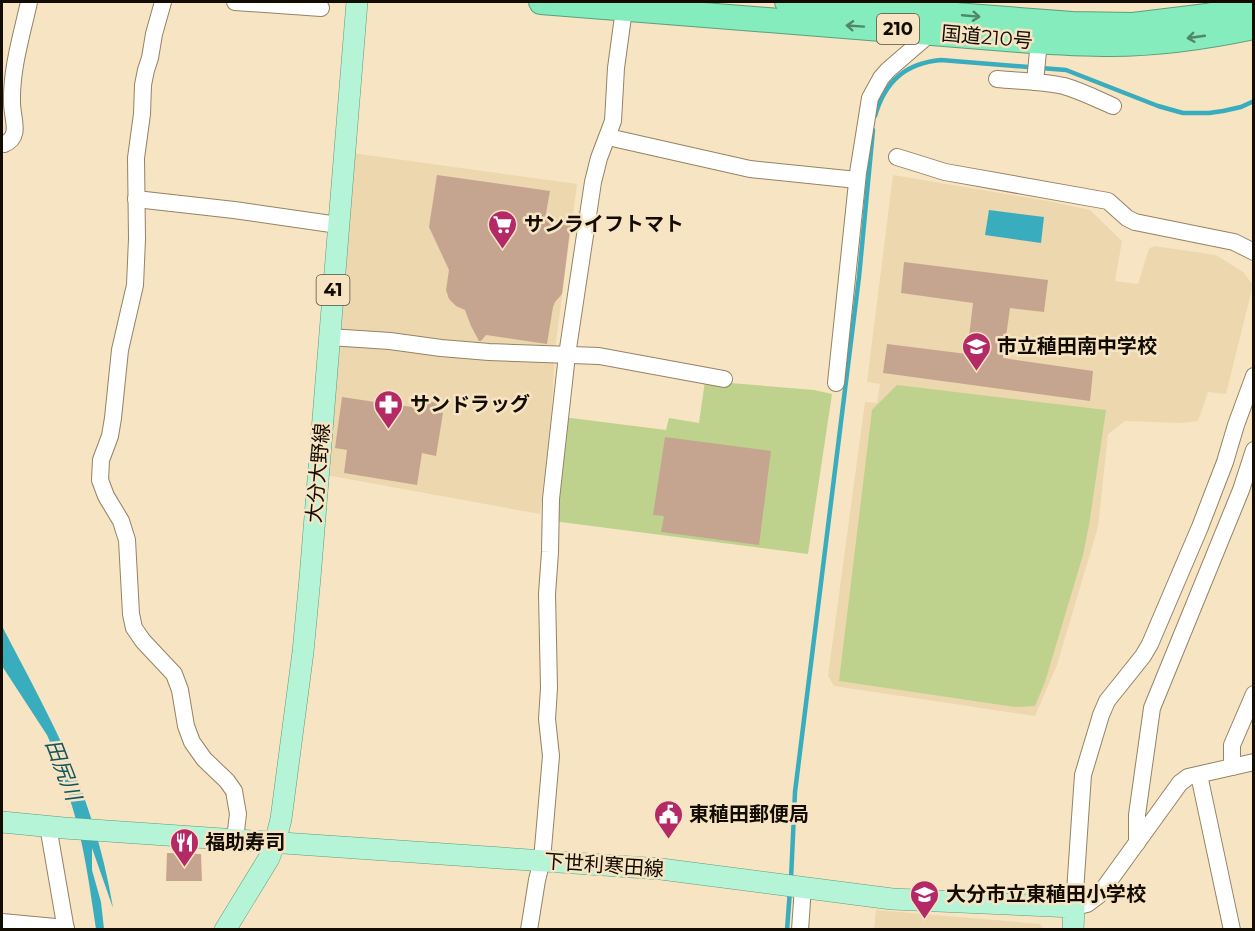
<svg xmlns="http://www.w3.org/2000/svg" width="1255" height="931" font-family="Montserrat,'Noto Sans JP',sans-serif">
<rect width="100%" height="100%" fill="#f7e4c2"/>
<g fill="#edd7ae">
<polygon points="352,153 577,184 555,349 551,420 540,514 326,475"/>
<polygon points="893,175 1048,201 1090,210 1122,241 1115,281 1138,284 1148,252 1150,248 1154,246 1216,255 1243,272 1253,285 1226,394 1208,392 1198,421 1182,423 1125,421 1108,434 1098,527 1057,665 1035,716 834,686 828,676 865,402 877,403 880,384 867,382"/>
<polygon points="876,910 1040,924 1044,929 874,930"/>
</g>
<g fill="#bed28e">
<polygon points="705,381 814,390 832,394 808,554 553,521 563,417 666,430 669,418 699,423"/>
<polygon points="897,385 1106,410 1089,525 1083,555 1045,682 1035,706 1015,707 839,681 872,410"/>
</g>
<g fill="#39adbe">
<polygon points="989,210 1044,217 1041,243 985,235"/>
<path d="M2,626C34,688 70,751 91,818C101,848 108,878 113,908L92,848V870L101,902L104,929H96C88,876 81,820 59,771H63L47,735L2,666Z"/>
</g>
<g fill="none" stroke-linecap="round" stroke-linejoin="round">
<g stroke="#39adbe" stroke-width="4.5">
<path d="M875,116C885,81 906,63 941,60L1066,70L1158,106L1183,113H1209L1223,111L1241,107L1254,101"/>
<polyline points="791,879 795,792 859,277 873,130"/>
<polyline points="787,930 790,890"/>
</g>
</g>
<g fill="#c5a58f">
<polygon points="437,175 550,191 545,219 571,222 562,294 555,302 553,307 547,344 486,335 481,341 479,341 471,326 465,310 456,306 449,299 446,290 449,270 429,227"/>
<polygon points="904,262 1048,280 1044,312 1010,308 1003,358 1093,371 1090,401 883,373 887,344 967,354 973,303 901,293"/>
<polygon points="376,396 400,399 399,405 424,409 425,401 438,403 436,412 443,413 436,456 422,453 417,485 344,473 347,450 335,448 342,397 375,402"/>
<polygon points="665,437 771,451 759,545 661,532 664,516 653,515"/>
<polygon points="167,853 201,854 202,881 166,881"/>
</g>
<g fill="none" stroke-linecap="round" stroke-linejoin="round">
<defs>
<g id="minor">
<polyline points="163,2 154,34 150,58 146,70 143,85 142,114 136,158 137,239 135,285 120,350 113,418 110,436 101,460 100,480 106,496 121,521 127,540 131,614 134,628 143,641 174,674 180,690 186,726 192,742 204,759 227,781 234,791 238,814 235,839"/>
<polyline points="235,2 321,8"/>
<path d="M997,79C1019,81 1042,81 1064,86C1081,91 1097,99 1113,106"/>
<polyline points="1035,82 1039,41"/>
<polyline points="608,137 750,169 857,180"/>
<path d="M4,144C22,137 12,118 12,103C11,69 22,34 29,2"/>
<polyline points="897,157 945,172 1108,201 1127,218 1135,222 1234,242 1254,252"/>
<polyline points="136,199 234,210 338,225"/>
<polyline points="329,337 390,341 441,348 489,352 599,356 724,379"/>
<polyline points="1254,376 1236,425 1225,462 1200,527 1150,644 1143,656 1107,701 1101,715 1083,775 1080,818 1074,907 1087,904 1099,895 1180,783 1188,777 1254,762"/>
<polyline points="836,383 858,173 870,98 881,78 888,70 932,32"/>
<polyline points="1232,767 1232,745 1254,694"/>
<polyline points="1199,775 1232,930"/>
<polyline points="48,826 66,930"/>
<polyline points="1137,843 1137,815 1152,708 1241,490 1254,450"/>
<polyline points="2,922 66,928"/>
<polyline points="529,930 537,880 542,860 551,756 547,719 549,688 547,594 550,552 551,499 567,355 593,182 599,158 613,121 616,68 625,2"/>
<polyline points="800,930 803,887"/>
</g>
<g id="major">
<polyline points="2,822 64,828 661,869 892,899 1074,907 1073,930"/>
<polyline points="225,930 269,858 275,843 281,819 303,652 310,578 357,2"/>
</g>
<g id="highway">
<path d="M541,2L1019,40C1050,42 1080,44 1111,44C1159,44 1207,37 1254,27"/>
<polyline points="787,2 1072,24 1133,25 1207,16 1254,6"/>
</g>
</defs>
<use href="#minor" stroke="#948364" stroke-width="18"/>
<use href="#major" stroke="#5c9e7c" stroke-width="22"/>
<use href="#highway" stroke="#5c9e7c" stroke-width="26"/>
<use href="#minor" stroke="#fff" stroke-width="16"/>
<use href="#major" stroke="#b5f4d7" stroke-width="21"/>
<use href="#highway" stroke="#84ecbd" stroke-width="24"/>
</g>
<defs><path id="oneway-shaft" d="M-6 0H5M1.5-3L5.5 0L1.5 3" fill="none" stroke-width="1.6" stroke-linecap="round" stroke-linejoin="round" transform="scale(1.5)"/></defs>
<g stroke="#518769">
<use href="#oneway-shaft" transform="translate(971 16) rotate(5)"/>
<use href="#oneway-shaft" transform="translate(855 26) rotate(-176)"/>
<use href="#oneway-shaft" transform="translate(1196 37) rotate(172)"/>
</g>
<defs>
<symbol id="supermarket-pin" viewBox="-11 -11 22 30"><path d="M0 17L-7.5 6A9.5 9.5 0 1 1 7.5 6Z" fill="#b42a66" stroke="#f7e4c2"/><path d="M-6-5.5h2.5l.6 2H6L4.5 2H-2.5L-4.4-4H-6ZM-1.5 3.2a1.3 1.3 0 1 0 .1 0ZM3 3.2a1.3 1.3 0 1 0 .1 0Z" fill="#fff"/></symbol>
<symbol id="school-pin" viewBox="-11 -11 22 30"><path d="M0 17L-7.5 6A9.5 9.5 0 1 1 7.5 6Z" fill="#b42a66" stroke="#f7e4c2"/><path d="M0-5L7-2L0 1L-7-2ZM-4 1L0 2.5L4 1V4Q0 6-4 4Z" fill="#fff"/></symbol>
<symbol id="pharmacy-pin" viewBox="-11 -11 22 30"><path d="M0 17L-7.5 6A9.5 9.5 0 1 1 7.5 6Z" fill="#b42a66" stroke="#f7e4c2"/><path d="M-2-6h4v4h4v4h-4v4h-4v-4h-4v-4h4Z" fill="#fff"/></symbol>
<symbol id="civic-pin" viewBox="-11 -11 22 30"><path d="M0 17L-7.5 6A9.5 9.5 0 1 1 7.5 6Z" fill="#b42a66" stroke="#f7e4c2"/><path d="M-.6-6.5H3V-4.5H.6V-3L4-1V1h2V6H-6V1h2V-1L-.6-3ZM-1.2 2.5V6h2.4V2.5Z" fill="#fff"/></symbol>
<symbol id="restaurant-pin" viewBox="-11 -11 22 30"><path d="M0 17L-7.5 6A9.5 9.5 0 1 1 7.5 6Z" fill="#b42a66" stroke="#f7e4c2"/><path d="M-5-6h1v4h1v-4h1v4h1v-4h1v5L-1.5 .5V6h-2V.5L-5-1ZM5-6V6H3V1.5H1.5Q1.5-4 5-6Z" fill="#fff"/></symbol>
</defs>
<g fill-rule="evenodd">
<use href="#supermarket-pin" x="486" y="208" width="33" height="45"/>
<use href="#school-pin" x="960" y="330" width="33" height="45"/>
<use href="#pharmacy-pin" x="372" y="388" width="33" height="45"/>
<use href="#civic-pin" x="652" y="798" width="33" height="45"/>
<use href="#restaurant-pin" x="168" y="826" width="33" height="45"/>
<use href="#school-pin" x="908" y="878" width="33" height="45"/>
</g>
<g text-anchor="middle" stroke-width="5" stroke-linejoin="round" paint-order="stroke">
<g fill="#f7e4c2" stroke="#574d3c" stroke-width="1.5">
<rect x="877" y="14" width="42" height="30" rx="4.5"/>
<rect x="316.5" y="275" width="33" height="30" rx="4.5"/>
</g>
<g font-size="18" font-weight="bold" fill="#120c03">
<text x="898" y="35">210</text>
<text x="333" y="296">41</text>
</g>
<g font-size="20" fill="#120c03" stroke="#f7e4c2">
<text transform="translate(987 37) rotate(5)" y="7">国道210号</text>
<text transform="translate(318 473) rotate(-85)" y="7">大分大野線</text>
<text transform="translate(604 865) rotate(4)" y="7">下世利寒田線</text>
</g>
<g font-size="20" font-weight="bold" fill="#120c03" stroke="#f7e4c2" text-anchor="start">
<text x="524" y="231">サンライフトマト</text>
<text x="997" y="353">市立稙田南中学校</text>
<text x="410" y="411">サンドラッグ</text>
<text x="689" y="821">東稙田郵便局</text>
<text x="205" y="849">福助寿司</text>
<text x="946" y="901">大分市立東稙田小学校</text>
</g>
<g font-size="21" font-style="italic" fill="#15555e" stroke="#f7e4c2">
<text transform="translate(63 770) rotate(69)" y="7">田尻川</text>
</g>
</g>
<rect width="1255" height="931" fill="none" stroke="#120c03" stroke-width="6"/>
</svg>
